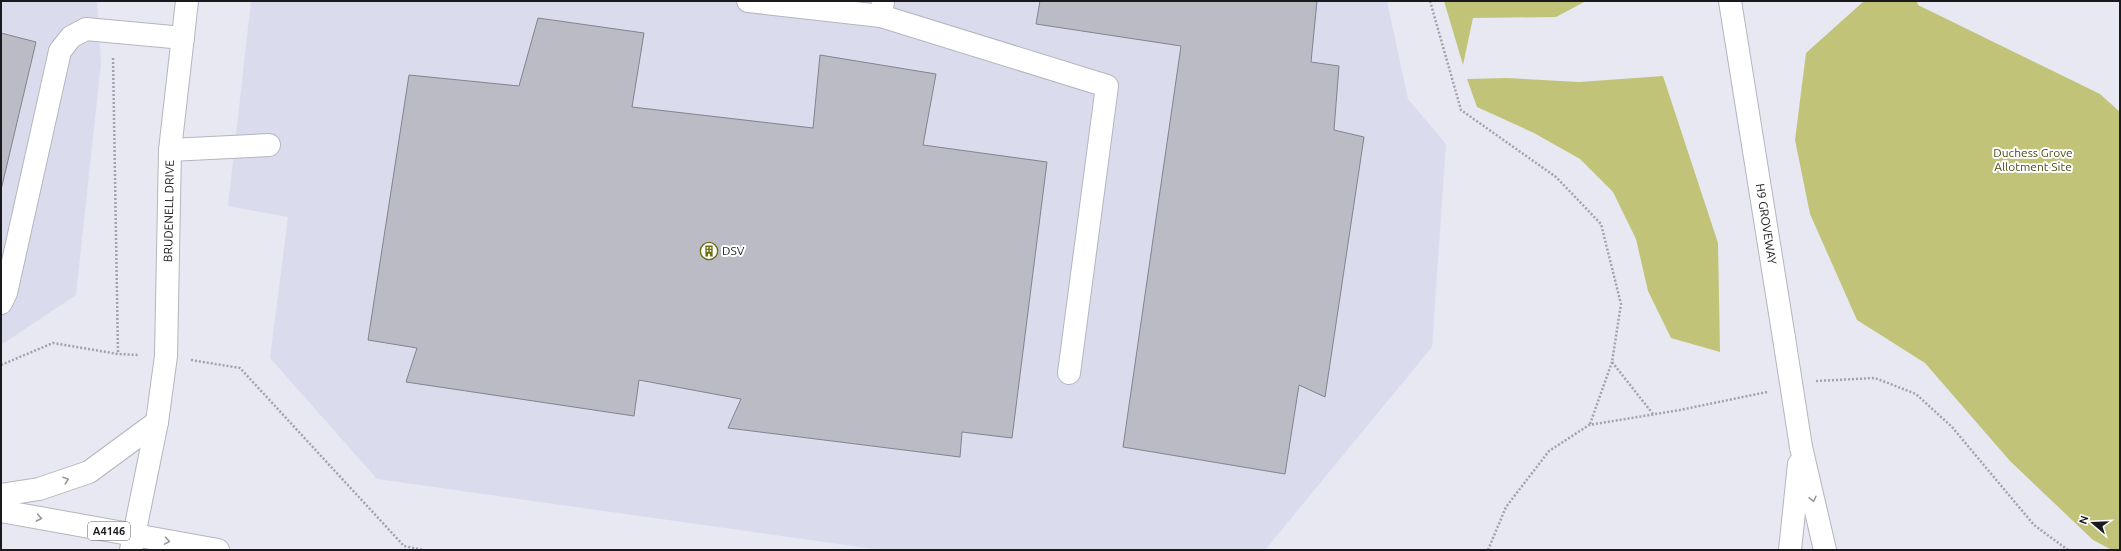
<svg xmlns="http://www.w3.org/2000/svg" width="2121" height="551" font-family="Ubuntu,sans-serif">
<rect width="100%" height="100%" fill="#e7e8f2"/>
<g fill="#dadcee">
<polygon points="1,1 97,1 101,63 76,295 1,345"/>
<polygon points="251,1 1387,1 1408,99 1446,144 1432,347 1265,550 881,550 377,479 270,358 288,217 228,206"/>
</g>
<g fill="#c1c478">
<polygon points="1444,1 1586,1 1556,17 1473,18 1463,65"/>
<polygon points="1864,1 1917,1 1918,5 2100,94 2120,112 2120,550 2112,550 2093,540 2010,461 1925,363 1857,320 1810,214 1795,140 1806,53"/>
<polygon points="1663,76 1718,243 1720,352 1671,338 1648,291 1636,239 1613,192 1580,159 1534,133 1477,107 1467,79 1506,78 1579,82"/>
</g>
<g fill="#babbc5" stroke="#82838c">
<polygon points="1040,1 1317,1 1311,62 1339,66 1334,130 1364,137 1325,397 1299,385 1285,474 1123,447 1181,46 1036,24"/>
<polygon points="538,18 644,33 632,107 813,128 820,55 936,74 923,145 1047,162 1012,438 962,432 960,457 728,428 741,399 639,380 634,416 406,382 417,348 368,340 409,75 519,86"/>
<polygon points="1,33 36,42 1,190"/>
</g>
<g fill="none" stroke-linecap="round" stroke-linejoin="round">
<defs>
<g id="minor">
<polyline points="748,1 881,16"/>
<polyline points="883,1 881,16 1107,86 1069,373"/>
<polyline points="1730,1 1784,338"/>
<polyline points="170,150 269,145"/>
<polyline points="1,303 6,293 60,51 71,37 86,29 183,38"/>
<polyline points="1801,447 1825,550"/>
<polyline points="1,495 39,489 89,472 157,422"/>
<polyline points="131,550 157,422 166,356 170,150 187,1"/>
<polyline points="1790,550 1799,464"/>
</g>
<polyline id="highway" points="1,511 218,550"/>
</defs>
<use href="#minor" stroke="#b4b5bf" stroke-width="24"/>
<use href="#highway" stroke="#b4b5bf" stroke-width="24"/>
<g stroke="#a1a2aa" stroke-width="2.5" stroke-dasharray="2 2" stroke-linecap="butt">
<polyline points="1430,1 1461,110 1556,177 1601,224 1621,304 1612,362 1653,414"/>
<polyline points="113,58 118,354"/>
<polyline points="191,360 240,368 404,546 423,550"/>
<polyline points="1,365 53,343 118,354 139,355"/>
<polyline points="1816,381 1875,378 1916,394 1952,427 2034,525 2068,550"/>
<polyline points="1590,424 1612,362"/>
<polyline points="1488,550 1506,507 1549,451 1589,425 1680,410 1767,392"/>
</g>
<use href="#minor" stroke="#fff" stroke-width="22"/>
<use href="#highway" stroke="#fff" stroke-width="22"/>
<defs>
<polyline id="minor-bridge" points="1784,338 1801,447"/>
</defs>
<use href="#minor-bridge" stroke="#b4b5bf" stroke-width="24" stroke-linecap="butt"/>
<use href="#minor-bridge" stroke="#fff" stroke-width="22"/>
</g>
<defs><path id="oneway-chevron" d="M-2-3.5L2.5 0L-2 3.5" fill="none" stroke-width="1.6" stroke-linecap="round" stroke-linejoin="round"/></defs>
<g stroke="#98989a">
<use href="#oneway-chevron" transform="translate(66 480) rotate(-19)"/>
<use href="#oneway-chevron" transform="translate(1813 499) rotate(77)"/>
<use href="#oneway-chevron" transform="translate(39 518) rotate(11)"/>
<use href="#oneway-chevron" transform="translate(167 541) rotate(10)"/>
</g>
<defs>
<symbol id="building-ring" viewBox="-11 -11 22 22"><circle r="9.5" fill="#fff" stroke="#6d6e10" stroke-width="1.5"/><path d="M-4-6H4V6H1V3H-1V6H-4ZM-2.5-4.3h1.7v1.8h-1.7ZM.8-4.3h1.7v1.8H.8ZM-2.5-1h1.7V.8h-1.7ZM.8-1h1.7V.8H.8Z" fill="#6d6e10"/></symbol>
</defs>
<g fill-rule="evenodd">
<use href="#building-ring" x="699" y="241" width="20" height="20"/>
</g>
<g text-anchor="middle" stroke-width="4" stroke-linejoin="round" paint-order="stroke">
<rect fill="#fff" stroke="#5f5f62" stroke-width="1" x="88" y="522" width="42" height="18" rx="3"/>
<g font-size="11" font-weight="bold" fill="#1a1a1e">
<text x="109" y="535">A4146</text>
</g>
<g font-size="12" fill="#4c4d14" stroke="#fff">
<text x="2033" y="157">Duchess Grove<tspan x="2033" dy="14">Allotment Site</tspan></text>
</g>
<g font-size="12" fill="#1a1a1e" stroke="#fff">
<text transform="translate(169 211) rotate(-89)" y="4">BRUDENELL DRIVE</text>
<text transform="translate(1766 224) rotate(81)" y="4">H9 GROVEWAY</text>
</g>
<g font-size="12" fill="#1a1a1e" stroke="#fff" text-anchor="start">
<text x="722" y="255">DSV</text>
</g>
</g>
<rect width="2121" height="551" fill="none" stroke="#1a1a1e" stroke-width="4"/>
<g transform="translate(2093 523) rotate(289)" stroke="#ffffff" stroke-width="3" paint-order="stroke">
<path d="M0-3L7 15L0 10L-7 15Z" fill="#1a1a1e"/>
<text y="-6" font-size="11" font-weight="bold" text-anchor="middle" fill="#1a1a1e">N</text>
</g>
</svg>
